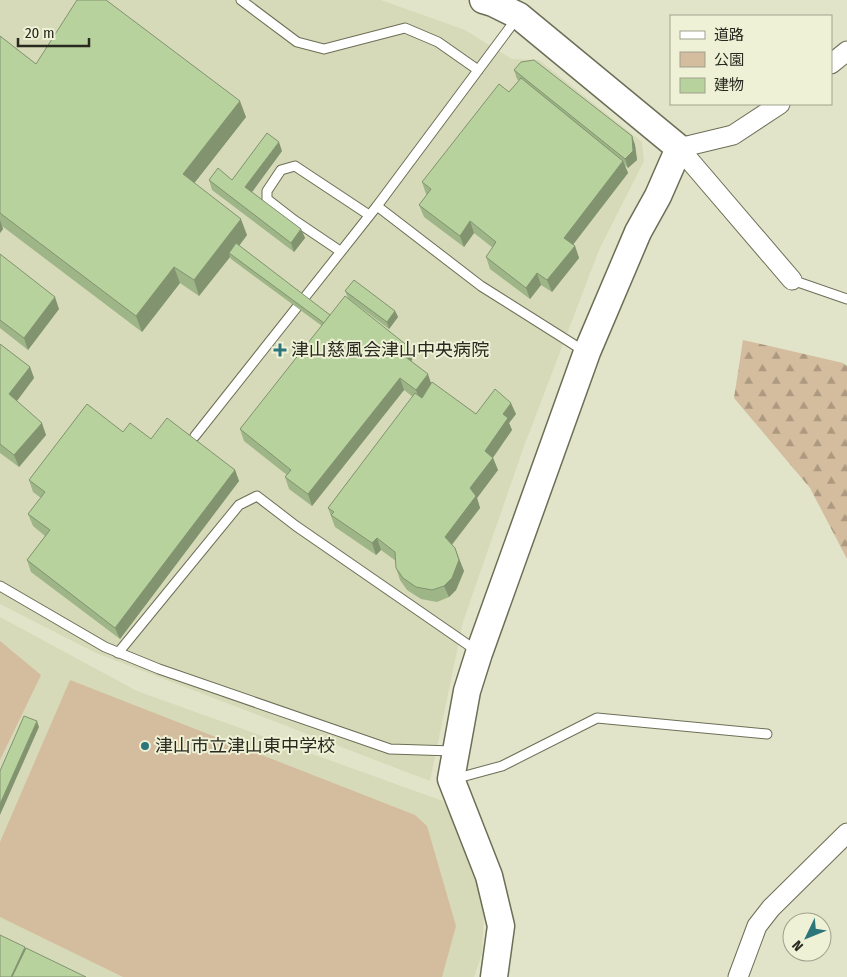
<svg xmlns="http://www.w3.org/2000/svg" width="847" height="977" font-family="'Fira Sans Condensed','Noto Sans JP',sans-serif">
<defs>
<pattern id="forest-firs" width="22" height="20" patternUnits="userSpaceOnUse" patternTransform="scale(1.25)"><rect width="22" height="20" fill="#d4bc9e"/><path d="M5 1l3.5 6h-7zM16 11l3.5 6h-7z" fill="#ac9980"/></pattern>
</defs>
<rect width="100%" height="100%" fill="#e2e4c9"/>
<g fill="#d7dab8">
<polygon points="0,0 381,0 465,30 512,59 539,60 642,142 644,161 599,250 523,449 463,622 430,781 96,653 0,604"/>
<polygon points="0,617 137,691 443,801 470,857 484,911 482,954 474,977 0,977"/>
</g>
<g fill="#d4bc9e">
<polygon points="0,641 41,675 0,760"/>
<polygon points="70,680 415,815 427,826 456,926 442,977 123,977 0,917 0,842"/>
</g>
<polygon fill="url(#forest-firs)" points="743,340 843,363 847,366 847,559 810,488 734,398"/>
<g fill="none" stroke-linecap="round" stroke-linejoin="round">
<defs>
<g id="lane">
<polyline points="241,0 297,42 324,49 405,28 438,42 478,70"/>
<polyline points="377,206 481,286 584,351"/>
<polyline points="340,251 294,220 267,199 267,191 281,170 295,166 369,215"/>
<polyline points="792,280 847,299"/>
<polyline points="195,436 377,206 517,18"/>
<polyline points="0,586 105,647 159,669 390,749 453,751"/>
<polyline points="118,653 239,505 257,496 296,526 477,651"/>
<polyline points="454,779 502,766 597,718 767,734"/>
</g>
<g id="street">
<polyline points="831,64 847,51"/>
<polyline points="780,104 733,135 679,148 792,280"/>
<polyline points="738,977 757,926 771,908 847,833"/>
</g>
<polyline id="secondary" points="483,0 493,3 519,16 679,148 658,196 638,232 587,352 479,653 467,691 451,779 489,876 501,926 494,977"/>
</defs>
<use href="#lane" stroke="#6c6e56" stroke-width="11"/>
<use href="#street" stroke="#6c6e56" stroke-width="21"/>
<use href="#secondary" stroke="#6c6e56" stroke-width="29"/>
<use href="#lane" stroke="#fff" stroke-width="9"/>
<use href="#street" stroke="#fff" stroke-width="19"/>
<use href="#secondary" stroke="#fff" stroke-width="26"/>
</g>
<g fill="#9eb588">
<polygon points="0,36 36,64 246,117 194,183 247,235 239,246 330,315 413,358 411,361 431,383 476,414 516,414 509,423 512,430 493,458 498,470 477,498 480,508 452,545 464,571 456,590 449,597 437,602 421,599 407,590 400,580 396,568 396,561 381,550 376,555 335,527 328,508 413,397 404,390 312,506 289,489 285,477 287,475 244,441 240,429 322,326 231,259 230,257 199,296 180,283 142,332 2,226 3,229 0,233"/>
<polygon points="514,70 632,136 635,145 637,160 628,168 625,165 628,173 573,244 575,246 579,258 552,292 541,285 530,299 490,269 486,257 493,248 474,233 464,247 424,217 419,205 427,195 426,194 422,182 509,92 519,81 517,79"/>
<polygon points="282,151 252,192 301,229 305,238 294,252 212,190 209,180 232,180"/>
<polygon points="0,254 59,309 28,350 0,328"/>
<polygon points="345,291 395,311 398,317 389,329 348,298"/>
<polygon points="0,344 30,367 34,378 17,401 46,435 19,467 0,453"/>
<polygon points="123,432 151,439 235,470 239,481 120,639 31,572 27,560 45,536 33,526 28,514 41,498 33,492 29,480"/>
</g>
<g fill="#81936f">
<polygon points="240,101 246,117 189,190 183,174"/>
<polygon points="632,136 635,145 637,160 628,168 625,159"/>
<polygon points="279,142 282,151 249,196 245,187"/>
<polygon points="623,161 628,173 569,250 564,238"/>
<polygon points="241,219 247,235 232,255 229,253 230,257 199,296 194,280"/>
<polygon points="0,220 3,229 0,233"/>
<polygon points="470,221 474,233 464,247 460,236"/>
<polygon points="301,229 305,238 294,252 291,243"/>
<polygon points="575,246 579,258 552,292 547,280"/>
<polygon points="174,267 180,283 142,332 136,316"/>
<polygon points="537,273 541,285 530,299 526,288"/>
<polygon points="55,297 59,309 28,350 24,338"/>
<polygon points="395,311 398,317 389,329 387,322"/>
<polygon points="409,347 413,358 408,367 403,355"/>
<polygon points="30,367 34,378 13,406 9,394"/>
<polygon points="428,374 432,386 420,402 416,390"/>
<polygon points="400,378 404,390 312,506 308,494"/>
<polygon points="511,403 516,414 509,423 512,430 489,463 485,451 503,414"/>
<polygon points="42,423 46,435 19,467 14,455"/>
<polygon points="493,458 498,470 477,498 480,508 449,548 445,537 470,488"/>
<polygon points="235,470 239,481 120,639 115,628"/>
<polygon points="377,538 381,550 376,555 372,543"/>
<polygon points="455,548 464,571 456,590 449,597 444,586"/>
<polygon points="37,721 39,727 0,815 0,804"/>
<polygon points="25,947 29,959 21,977 11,977"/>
</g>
<g fill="#b8d29e" stroke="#81936f">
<polygon points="77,0 106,0 240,101 183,174 241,219 194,280 174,267 136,316 0,213 0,36 36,64"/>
<polygon points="534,60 632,136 633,151 625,159 514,70 521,62"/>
<polygon points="521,78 623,161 564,238 575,246 547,280 537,273 526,288 486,257 496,242 470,221 460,236 419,205 431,189 422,182 499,84 509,92"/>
<polygon points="267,133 279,142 245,187 301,229 291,243 209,180 218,168 232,180"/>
<polygon points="236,243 330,315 324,323 229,253"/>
<polygon points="0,254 55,297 24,338 0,320"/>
<polygon points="354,280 395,311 387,322 345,291"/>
<polygon points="345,296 409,347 403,355 428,374 416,390 400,378 308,494 285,477 291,470 240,429"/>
<polygon points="0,344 30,367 9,394 42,423 14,455 0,444"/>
<polygon points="432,382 476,414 495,389 511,403 503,414 508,418 485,451 493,458 470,488 476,496 445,537 455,548 459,560 452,578 444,586 432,590 416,587 403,578 396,568 395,552 377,538 372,543 331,515 334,512 328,508 415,393 422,398"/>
<polygon points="87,404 123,432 130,423 151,439 167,418 235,470 115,628 27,560 50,530 28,514 45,492 29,480"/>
<polygon points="24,716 37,721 0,804 0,771"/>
<polygon points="0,935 25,947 11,977 0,977"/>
<polygon points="26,948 86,977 12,977"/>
</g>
<g fill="#2c757b" stroke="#eff1d6" stroke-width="2">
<path d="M277.5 342.5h5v5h5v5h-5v5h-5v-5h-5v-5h5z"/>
<circle cx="145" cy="746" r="5"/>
</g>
<g text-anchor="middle" stroke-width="4" stroke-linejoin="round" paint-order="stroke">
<g font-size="18" fill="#28291f" stroke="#eff1d6" text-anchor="start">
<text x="291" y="356">津山慈風会津山中央病院</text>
<text x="155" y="752">津山市立津山東中学校</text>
</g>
</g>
<rect x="670" y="15" width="162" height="90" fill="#eff1d6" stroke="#9fa18d"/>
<rect x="680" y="31" width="25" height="8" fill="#ffffff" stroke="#9fa18d"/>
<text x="714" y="40" font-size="15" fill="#28291f">道路</text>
<rect x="680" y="52" width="25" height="15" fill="#d4bc9e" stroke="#9fa18d"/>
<text x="714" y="65" font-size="15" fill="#28291f">公園</text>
<rect x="680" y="78" width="25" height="15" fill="#b8d29e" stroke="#9fa18d"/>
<text x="714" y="90" font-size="15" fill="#28291f">建物</text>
<g transform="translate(807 937) rotate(227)"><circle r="24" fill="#eff1d6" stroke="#9fa18d"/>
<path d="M0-4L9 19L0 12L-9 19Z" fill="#2c757b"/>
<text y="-8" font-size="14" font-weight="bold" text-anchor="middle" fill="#28291f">N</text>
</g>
<path d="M18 38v8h71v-8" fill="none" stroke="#28291f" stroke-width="2.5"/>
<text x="25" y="38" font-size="15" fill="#28291f" stroke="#eff1d6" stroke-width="4" paint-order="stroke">20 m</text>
</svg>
